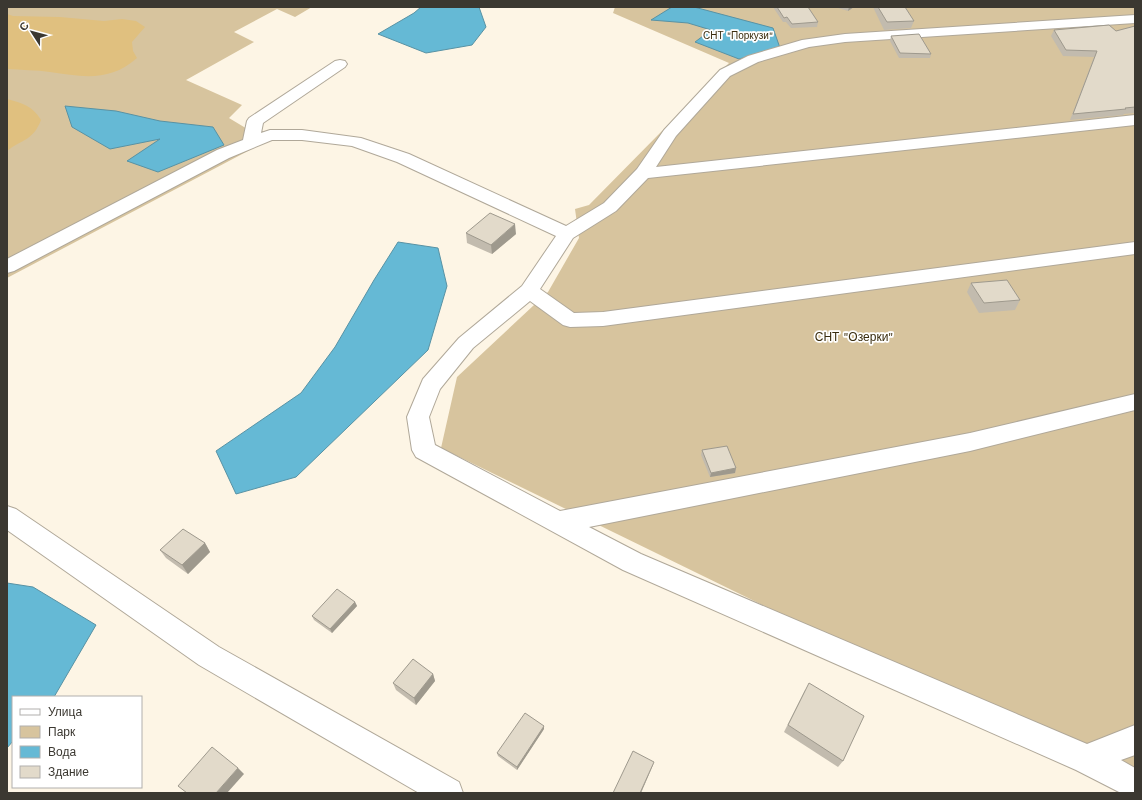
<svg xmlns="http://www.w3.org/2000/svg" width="1142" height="800" font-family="'Work Sans',sans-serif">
<rect width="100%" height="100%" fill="#fdf5e5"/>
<g fill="#d7c49e">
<polygon points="7,7 312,7 295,17 277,9 234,32 254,42 186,80 242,105 229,118 267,141 7,278"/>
<polygon points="615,7 1135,7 1135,787 441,448 457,377 548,292 579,238 575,209 589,205 729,63 613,13"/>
</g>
<g fill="#e0c07f">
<path d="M7,14L13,16L60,17L104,21L122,19L136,21L145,27L132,42L133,51L137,58C110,82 83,77 50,72C36,70 21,70 7,69Z"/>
<path d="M7,99C22,103 33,106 41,120C33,141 22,139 7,151Z"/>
</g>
<g fill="#65b9d5" stroke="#5892a4">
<polygon points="421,7 479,7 486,27 472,45 426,53 378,34 414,13"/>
<polygon points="672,7 694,7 773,28 780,48 739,59 695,42 711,30 688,23 651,20"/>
<polygon points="65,106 116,111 160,121 213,127 224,145 158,172 127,161 160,139 110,149 72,127"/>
<polygon points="398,242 438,248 447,286 428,350 296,477 236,494 216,451 301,393 335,347 374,280"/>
<polygon points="7,583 33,587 96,625 54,697 13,697 13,741 7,748"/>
</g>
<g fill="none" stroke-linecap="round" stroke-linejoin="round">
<defs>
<g id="minor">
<polygon points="1135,15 1135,23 845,42 809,47 758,62 730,76 676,136 656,167 1135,115 1135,125 648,178 616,211 573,238 540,289 574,313 603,312 1135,242 1135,254 603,326 570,327 563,325 530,301 473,348 440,389 429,417 435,445 560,511 970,433 1135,394 1135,410 970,451 589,527 641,554 1087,744 1135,725 1135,755 1121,760 1135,768 1135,793 1121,793 1076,770 623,570 416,457 412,450 407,417 423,379 459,338 522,286 556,236 397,162 352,146 302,140 272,140 229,158 14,271 7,273 7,259 217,150 243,140 247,121 249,118 335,61 340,60 345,61 347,64 345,67 263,123 261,133 270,130 302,130 361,138 409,154 566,226 604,203 637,169 664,130 720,70 748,56 802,40 845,34"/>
<polygon points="7,506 16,509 219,647 459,782 463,793 419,793 199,665 7,530"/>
</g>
</defs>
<use href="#minor" stroke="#b0a899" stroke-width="2"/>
<use href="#minor" fill="#fff" fill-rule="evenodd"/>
</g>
<g fill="#c2bbae">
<polygon points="773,7 808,7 818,22 817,27 791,28 786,22 783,22"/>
<polygon points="835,7 854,7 848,11"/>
<polygon points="873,7 905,7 914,21 911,28 884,30"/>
<polygon points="1135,26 1135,113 1124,114 1123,115 1070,120 1094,57 1063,56 1051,36 1054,30 1116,31"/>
<polygon points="891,36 931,54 930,58 899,58 890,41"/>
<polygon points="466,233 516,234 492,254 467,243"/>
<polygon points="971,283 1020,300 1015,310 979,313 967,292"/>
<polygon points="702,450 736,468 735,473 710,477 701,455"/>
<polygon points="205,543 210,552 188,574 166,558 160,550"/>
<polygon points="355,602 357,606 332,633 314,620 312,616"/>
<polygon points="433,674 435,681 416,705 396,690 393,683"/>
<polygon points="805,690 843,761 838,767 784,732"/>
<polygon points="544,729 517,770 498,756 497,753"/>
</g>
<g fill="#9e998d">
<polygon points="849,7 854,7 848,11"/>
<polygon points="515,224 516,234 492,254 491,245"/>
<polygon points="736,468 735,473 710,477 711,473"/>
<polygon points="205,543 210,552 188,574 182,565"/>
<polygon points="355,602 357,606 332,633 330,629"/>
<polygon points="433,674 435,681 416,705 414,698"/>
<polygon points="544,726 544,729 517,770 517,767"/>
<polygon points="654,762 653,765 641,793 640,793"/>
<polygon points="238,768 244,774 227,793 216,793"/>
</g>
<g fill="#e2daca" stroke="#9e998d">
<polygon points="777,7 808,7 818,22 792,24 787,17 784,18"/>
<polygon points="878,7 905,7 914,21 887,22"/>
<polygon points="1109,25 1116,31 1135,26 1135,107 1125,108 1126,109 1073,114 1097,51 1066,50 1054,30"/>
<polygon points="919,34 931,54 900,53 891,36"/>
<polygon points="490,213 515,224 491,245 466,233"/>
<polygon points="1007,280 1020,300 984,303 971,283"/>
<polygon points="727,446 736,468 711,473 702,450"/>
<polygon points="183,529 205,543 182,565 160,550"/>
<polygon points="337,589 355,602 330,629 312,616"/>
<polygon points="413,659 433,674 414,698 393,683"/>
<polygon points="809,683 864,716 843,761 788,725"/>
<polygon points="525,713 544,726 517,767 497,753"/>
<polygon points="212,747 238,768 216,793 187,793 178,786"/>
<polygon points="633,751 654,762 640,793 613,793"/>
</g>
<g text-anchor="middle" stroke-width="3.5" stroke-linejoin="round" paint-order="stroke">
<g font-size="10" fill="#392c0e" stroke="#fff">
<text x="738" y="39">СНТ "Поркузи"</text>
</g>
<g font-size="12" fill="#392c0e" stroke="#fff">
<text x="854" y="341">СНТ "Озерки"</text>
</g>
</g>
<rect width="1142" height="800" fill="none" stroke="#3b3831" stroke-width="16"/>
<rect x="12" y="696" width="130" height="92" fill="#ffffff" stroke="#b1afad"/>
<rect x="20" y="709" width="20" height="6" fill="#ffffff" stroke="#b1afad"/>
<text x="48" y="716" font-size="12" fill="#3b3831">Улица</text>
<rect x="20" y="726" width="20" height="12" fill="#d7c49e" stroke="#b1afad"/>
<text x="48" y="736" font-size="12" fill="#3b3831">Парк</text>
<rect x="20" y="746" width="20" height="12" fill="#65b9d5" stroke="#b1afad"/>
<text x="48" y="756" font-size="12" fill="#3b3831">Вода</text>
<rect x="20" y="766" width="20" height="12" fill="#e2daca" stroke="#b1afad"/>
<text x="48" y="776" font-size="12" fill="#3b3831">Здание</text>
<g transform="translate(32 32) rotate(306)" stroke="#ffffff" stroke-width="3" paint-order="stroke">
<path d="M0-3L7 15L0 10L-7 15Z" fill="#3b3831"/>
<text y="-6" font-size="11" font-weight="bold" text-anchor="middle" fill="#3b3831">С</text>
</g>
</svg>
